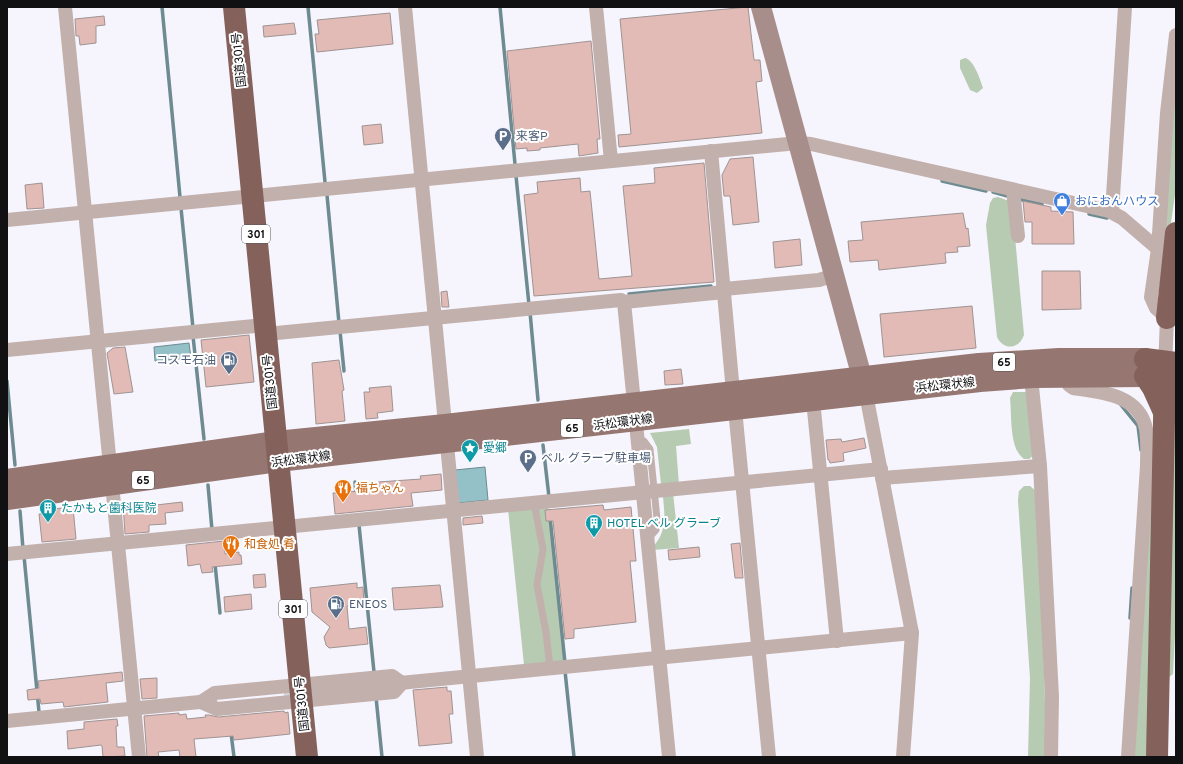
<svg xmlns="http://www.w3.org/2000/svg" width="1183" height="764" font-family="Overpass,'Noto Sans JP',sans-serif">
<rect width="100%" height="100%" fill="#f6f4fc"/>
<g fill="#b7cab2">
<path d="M965,58C974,60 980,79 983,88L977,93L970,90L960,68V60Z"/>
<polygon points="1176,64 1176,188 1162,285"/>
<path d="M998,197L1009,201L1015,237L1024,335C1019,349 1004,351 997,337L986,225L990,203L993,198Z"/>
<path d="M1013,392H1026L1034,455L1029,459H1024C1009,449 1012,416 1010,398Z"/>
<polygon points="1176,395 1176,616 1173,674 1169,677 1173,398"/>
<polygon points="689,429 691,444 676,446 679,485 661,484 657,447 650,433"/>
<polygon points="1024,486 1030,486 1036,491 1038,500 1047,757 1028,757 1030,678 1018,500 1019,491"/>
<polygon points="1153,486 1150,757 1132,757 1150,488"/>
<path d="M673,493L679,548L652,550V548C667,532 665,517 663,497Z"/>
<polygon points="548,505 564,662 524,665 508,509"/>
</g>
<g fill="#94c0c7" stroke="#6d8b91">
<polygon points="189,343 191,358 155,361 154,347"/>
<polygon points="485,467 488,500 458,503 455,470"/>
</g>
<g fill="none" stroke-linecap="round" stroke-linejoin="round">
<g stroke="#6d8b91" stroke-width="3.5">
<polyline points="162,7 180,197"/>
<polyline points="308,7 325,182"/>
<polyline points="500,7 515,164"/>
<polyline points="516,176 529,305"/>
<polyline points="942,181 986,191"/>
<polyline points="993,192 1011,197"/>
<polyline points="327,195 339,323"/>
<polyline points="1018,199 1042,204"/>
<polyline points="181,208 193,328"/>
<polyline points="1089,214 1107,218"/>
<polyline points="629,294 711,286"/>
<polyline points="530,312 538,400"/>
<polyline points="340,331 344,371"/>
<polyline points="193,336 204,439"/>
<polyline points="7,381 15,465"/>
<polyline points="1121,405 1138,426 1141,450"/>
<polyline points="543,445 549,497"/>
<polyline points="355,482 356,494"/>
<polyline points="208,485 212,530"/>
<polyline points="20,511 23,549"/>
<polyline points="550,517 565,663"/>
<polyline points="359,525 374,672"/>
<polyline points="24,556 39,712"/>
<polyline points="215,564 220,613"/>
<polyline points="1130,618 1132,588"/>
<polyline points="565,671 574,757"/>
<polyline points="376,697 382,757"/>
<polyline points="231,733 234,757"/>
</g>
</g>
<g fill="#e3bbb6" stroke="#9e9493">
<polygon points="748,7 754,60 760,60 762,81 756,82 762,133 619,147 618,135 631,134 620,19"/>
<polygon points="390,13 393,44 317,52 315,34 319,34 317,20"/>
<polygon points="104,16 105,25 96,26 96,43 80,45 79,36 76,36 75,19"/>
<polygon points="294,23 296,34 264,37 263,26"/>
<polygon points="591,41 600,139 597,139 598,153 579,156 578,144 540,148 540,150 527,151 527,148 516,149 507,51"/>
<polygon points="381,124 383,143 364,145 362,126"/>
<polygon points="753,157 759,222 733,225 730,196 724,196 722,175 730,159"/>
<polygon points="704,163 714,282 534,296 524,195 538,193 537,182 580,178 581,192 590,191 599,279 632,276 623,186 655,183 654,168"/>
<polygon points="42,183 44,208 27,209 25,185"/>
<polygon points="1023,201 1051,207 1051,211 1073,212 1074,244 1032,244 1032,222 1025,222"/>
<polygon points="963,213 966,229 968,228 970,246 957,247 958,252 945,253 946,263 879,270 878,260 850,262 848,241 863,240 861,222"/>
<polygon points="800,239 802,265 775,268 773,242"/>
<polygon points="1042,271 1080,271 1081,309 1042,310"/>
<polygon points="447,291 449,307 442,307 441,292"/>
<polygon points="972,306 976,348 884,357 880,314"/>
<polygon points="249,335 254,382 206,387 201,340"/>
<polygon points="125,347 133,392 114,394 107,353 113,348"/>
<polygon points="339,360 344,390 342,391 345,421 316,424 312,363"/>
<polygon points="681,369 683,384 665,385 664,371"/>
<polygon points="391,386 393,411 377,413 378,418 366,419 364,392 370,392 369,388"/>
<polygon points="864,438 866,448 843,453 844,461 830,463 829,460 828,460 826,440 841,439 842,442"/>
<polygon points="441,474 442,490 411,493 413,506 335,514 333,493 360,491 362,485 379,484 378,482 421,479 420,476"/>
<polygon points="139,501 139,507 182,502 183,511 165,513 166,524 149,525 149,532 125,534 123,503"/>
<polygon points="603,505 604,510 631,507 636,561 630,561 636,622 574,629 574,638 565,639 553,521 546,521 545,510"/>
<polygon points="73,507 76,539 42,542 39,514 43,514 42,510"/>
<polygon points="482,516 483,523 463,525 463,518"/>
<polygon points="224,541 225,554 239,552 239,555 241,555 242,564 212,567 213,572 202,573 200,564 188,566 186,545"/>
<polygon points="740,543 743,578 735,578 731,544"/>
<polygon points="699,547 700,557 669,560 668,550"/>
<polygon points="265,574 266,587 254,588 253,575"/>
<polygon points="357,583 357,588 363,587 364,605 347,606 349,629 366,627 368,644 329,648 326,645 324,637 330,627 312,612 310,588"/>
<polygon points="440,585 443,607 394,610 392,588"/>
<polygon points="251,594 252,609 225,612 224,597"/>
<polygon points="122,672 123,681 106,683 108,702 64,707 63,702 41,704 40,699 28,700 27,690 39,688 38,681"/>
<polygon points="157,678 157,698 142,699 140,679"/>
<polygon points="447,687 447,691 451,691 453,714 449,714 452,743 419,746 413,690"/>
<polygon points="284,711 285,713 288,712 290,734 234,740 233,736 194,739 196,757 180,757 179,750 158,752 159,757 147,757 144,716 179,713 179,715 186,714 187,719 206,717 205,715 209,715 218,717"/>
<polygon points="117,719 118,726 116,726 117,747 124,747 125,756 103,757 102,746 101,745 68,749 67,731 84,729 84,722"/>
</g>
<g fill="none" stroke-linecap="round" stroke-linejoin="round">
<polyline stroke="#d4d2d9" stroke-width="14" stroke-dasharray="14 7" stroke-linecap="butt" points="284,694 309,692"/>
<g stroke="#c2b0ad" stroke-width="7">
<polyline points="638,439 644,441 650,449 657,519 656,530 648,539"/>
<polyline points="534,503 543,549 537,585 546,632 550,668"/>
</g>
<g stroke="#c2b0ad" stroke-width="14">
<polyline points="65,7 110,466"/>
<polyline points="405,7 477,757"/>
<polyline points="596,7 611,161"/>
<polyline points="711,151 733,392"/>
<polyline points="1013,190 1018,236"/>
<polyline points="1112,212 1125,7"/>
<polyline points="7,220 798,143 811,144 1109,211 1122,218 1158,249"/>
<polyline points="724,289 819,280 835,275"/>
<polyline points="624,302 669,757"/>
<polyline points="266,334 621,300 624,302 724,292"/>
<polyline points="7,350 265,325"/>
<polyline points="1165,369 1167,318 1156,308 1151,297 1158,249 1167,113 1176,35"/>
<path d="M1067,376L1069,385L1073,388C1100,392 1139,394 1146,429C1148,441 1147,454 1147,466L1128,757"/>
<polyline points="1031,377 1040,466 1052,697 1051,757"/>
<polyline points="866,394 912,633 903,757"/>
<polyline points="813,400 837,641"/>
<polyline points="735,409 769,757"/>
<polyline points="882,478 1040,466"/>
<polyline points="112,484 139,757"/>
<polyline points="7,554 881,469"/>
<polygon points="392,676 402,683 394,692 217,709 201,702 215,693"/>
<polyline points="318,691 912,633"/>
<polyline points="7,721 210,701"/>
</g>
<polyline stroke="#a88e8a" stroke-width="20" points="761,7 866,392"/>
<g stroke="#957671" stroke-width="22">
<polyline points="7,480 276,442 445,425 979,364 1059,359 1145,359"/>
<polyline points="7,499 278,461 980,381 1033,377 1145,376"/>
</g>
<g stroke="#84615b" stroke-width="22">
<polyline points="234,7 307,757"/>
<polyline points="1167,318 1176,233"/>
<polyline points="1145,359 1176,363"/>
<polyline points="1145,376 1153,388 1163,410"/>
<polyline points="1157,757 1165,374"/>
</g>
</g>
<defs>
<symbol id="parking-pin" viewBox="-11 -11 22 30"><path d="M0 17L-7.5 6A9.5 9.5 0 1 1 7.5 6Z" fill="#5c6f8a" stroke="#fff"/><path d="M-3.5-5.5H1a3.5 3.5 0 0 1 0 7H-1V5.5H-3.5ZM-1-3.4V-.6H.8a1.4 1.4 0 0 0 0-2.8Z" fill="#fff"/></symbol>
<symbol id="shop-pin" viewBox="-11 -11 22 30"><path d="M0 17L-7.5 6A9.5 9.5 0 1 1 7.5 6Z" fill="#3f7fe0" stroke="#fff"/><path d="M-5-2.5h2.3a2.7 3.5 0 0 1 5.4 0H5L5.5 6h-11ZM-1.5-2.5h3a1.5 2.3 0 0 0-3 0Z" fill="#fff"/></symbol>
<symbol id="fuel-pin" viewBox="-11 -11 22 30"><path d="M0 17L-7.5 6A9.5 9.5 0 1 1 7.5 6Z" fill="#5c6f8a" stroke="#fff"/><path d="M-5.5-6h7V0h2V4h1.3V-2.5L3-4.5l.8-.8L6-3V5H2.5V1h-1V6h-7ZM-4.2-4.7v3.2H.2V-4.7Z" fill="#fff"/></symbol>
<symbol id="sight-pin" viewBox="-11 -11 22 30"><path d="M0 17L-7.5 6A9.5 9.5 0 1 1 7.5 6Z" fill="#0f9aa8" stroke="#fff"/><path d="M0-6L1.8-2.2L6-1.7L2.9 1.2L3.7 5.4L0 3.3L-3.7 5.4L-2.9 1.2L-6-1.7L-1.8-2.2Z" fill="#fff"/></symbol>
<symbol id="restaurant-pin" viewBox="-11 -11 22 30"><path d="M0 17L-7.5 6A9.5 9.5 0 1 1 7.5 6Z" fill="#e8710a" stroke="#fff"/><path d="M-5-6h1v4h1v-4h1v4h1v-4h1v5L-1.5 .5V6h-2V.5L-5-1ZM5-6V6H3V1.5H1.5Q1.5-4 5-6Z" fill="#fff"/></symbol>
<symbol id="building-pin" viewBox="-11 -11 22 30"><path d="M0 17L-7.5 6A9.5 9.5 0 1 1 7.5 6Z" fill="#0f9aa8" stroke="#fff"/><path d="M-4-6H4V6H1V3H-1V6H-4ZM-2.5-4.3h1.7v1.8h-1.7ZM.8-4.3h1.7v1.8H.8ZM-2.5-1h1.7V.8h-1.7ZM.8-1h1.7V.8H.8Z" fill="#fff"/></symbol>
</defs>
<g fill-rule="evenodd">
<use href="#parking-pin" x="493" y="126" width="20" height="27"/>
<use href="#shop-pin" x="1052" y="191" width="20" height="27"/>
<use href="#fuel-pin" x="219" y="350" width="20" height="27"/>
<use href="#sight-pin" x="460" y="438" width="20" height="27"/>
<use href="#parking-pin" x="518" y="448" width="20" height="27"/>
<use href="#restaurant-pin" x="333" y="478" width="20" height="27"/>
<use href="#building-pin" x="38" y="498" width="20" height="27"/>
<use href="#building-pin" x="584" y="513" width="20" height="27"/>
<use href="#restaurant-pin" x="221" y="534" width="20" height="27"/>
<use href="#fuel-pin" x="326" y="594" width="20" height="27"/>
</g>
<g text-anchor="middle" stroke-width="4" stroke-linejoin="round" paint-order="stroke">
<g fill="#fff" stroke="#58585a" stroke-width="1">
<rect x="242" y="225" width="28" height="18" rx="3"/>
<rect x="993" y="353" width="22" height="18" rx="3"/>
<rect x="561" y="419" width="22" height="18" rx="3"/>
<rect x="132" y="471" width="22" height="18" rx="3"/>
<rect x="279" y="600" width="28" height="18" rx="3"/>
</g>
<g font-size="11" font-weight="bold" fill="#111013">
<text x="256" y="238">301</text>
<text x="1004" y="366">65</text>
<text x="572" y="432">65</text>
<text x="143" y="484">65</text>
<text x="293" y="613">301</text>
</g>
<g font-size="12" fill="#111013" stroke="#fff">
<text transform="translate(239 60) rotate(-96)" y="4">国道301号</text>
<text transform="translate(270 382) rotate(-96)" y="4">国道301号</text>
<text transform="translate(945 385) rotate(-6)" y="4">浜松環状線</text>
<text transform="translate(623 422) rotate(-7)" y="4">浜松環状線</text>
<text transform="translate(301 459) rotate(-7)" y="4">浜松環状線</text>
<text transform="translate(302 704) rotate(-96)" y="4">国道301号</text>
</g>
<g font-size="12" fill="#4e5e75" stroke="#fff" text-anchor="start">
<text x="516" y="140">来客P</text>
<text x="216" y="364" text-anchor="end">コスモ石油</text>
<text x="541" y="462">ベル グラーブ駐車場</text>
<text x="349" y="608">ENEOS</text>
</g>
<g font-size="12" fill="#366cbe" stroke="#fff" text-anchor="start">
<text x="1075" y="205">おにおんハウス</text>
</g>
<g font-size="12" fill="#0d838f" stroke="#fff" text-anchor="start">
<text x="483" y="452">愛郷</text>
<text x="61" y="512">たかもと歯科医院</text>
<text x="607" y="527">HOTEL ベル グラーブ</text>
</g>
<g font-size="12" fill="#c56008" stroke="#fff" text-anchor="start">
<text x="356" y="492">福ちゃん</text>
<text x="244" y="548">和食処 肴</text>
</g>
</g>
<rect width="1183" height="764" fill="none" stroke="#111013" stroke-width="16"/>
</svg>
